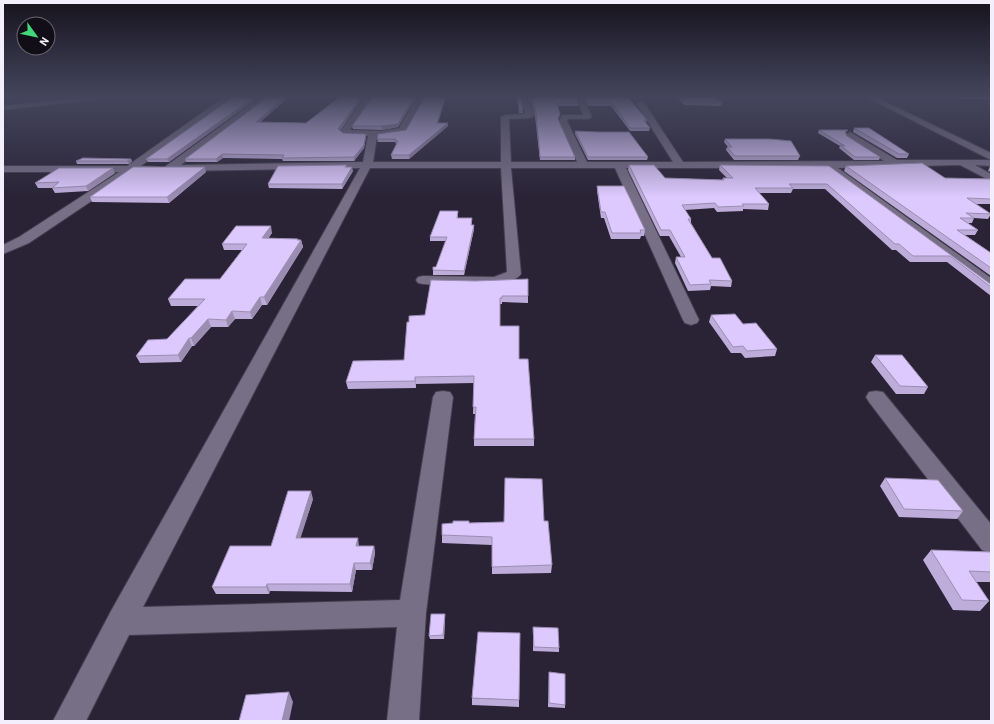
<svg xmlns="http://www.w3.org/2000/svg" width="994" height="724" font-family="Barlow,sans-serif">
<rect width="100%" height="100%" fill="#2a2336"/>
<g fill="none" stroke-linecap="round" stroke-linejoin="round">
<defs>
<g id="minor">
<polygon points="93,96 113,96 109,98 3,110 3,106"/>
<path d="M262,96L269,97L181,165L363,162L368,136L344,135L340,132L366,96H373L350,130L382,131L399,128L418,96H425L405,132L377,136L373,162H501V117L505,115L525,114L522,101L526,99L530,101L534,116L530,118L509,119L511,162H577L559,121L562,115H583L576,96H582L592,117L588,119H568L567,121L587,162H673L636,103L640,101H643L683,162L884,161L847,137L846,135L850,132L897,160H991V166L975,165L991,174V181L960,165L838,168L991,278V289L986,288L826,168H626L699,320L697,323L691,325L685,323L683,320L615,168H511L521,274C509,291 444,285 423,284L418,283L416,280L418,277L423,276L494,277L507,272L501,168H370L143,607L400,600L433,397L436,392L443,391L450,392L453,397L426,613L419,721H387L397,627L129,635L86,721H53L111,611L360,168L180,171L175,169L170,171L166,170L165,168L166,166Z"/>
<polygon points="864,96 873,96 991,153 991,160"/>
<polygon points="223,98 226,98 230,100 141,166 158,167 159,169 158,171 132,172 96,198 29,243 3,254 3,245 19,237 119,172 3,172 3,166 127,166"/>
<polygon points="876,391 883,392 991,524 991,553 982,550 869,402 866,397 869,392"/>
</g>
</defs>
<use href="#minor" stroke="#443e4e" stroke-width="2"/>
<use href="#minor" fill="#776f86" fill-rule="evenodd"/>
</g>
<g fill="#beadda">
<polygon points="230,96 260,96 169,162 148,162 146,159 229,100 231,97"/>
<polygon points="267,96 290,96 260,122 306,123 364,96 340,131 343,133 366,137 364,148 354,161 283,161 282,159 223,158 217,162 186,162 185,159 269,96"/>
<polygon points="373,96 417,96 398,127 382,130 353,129 352,126"/>
<polygon points="425,96 446,96 438,123 448,123 448,126 409,159 392,159 391,155 397,144 396,144 395,142 378,142 377,139 406,130"/>
<polygon points="517,96 576,96 578,103 578,106 558,106 560,114 558,120 575,157 575,160 540,160 535,116 531,101 527,98 522,100 523,113 519,113"/>
<polygon points="583,96 627,96 647,120 646,123 650,128 649,131 630,131 611,106 588,106"/>
<polygon points="676,96 712,96 722,102 721,106 684,105"/>
<polygon points="926,96 944,96 944,97 929,97"/>
<polygon points="948,96 991,96 991,101 987,99 958,99"/>
<polygon points="854,128 909,154 907,158 897,158 853,132"/>
<polygon points="819,130 847,132 846,133 847,136 880,157 879,160 854,160 839,148 840,146 818,133"/>
<polygon points="575,131 648,157 647,160 588,160 575,134"/>
<polygon points="725,139 800,156 798,160 734,160 726,150 727,147 728,147 724,142"/>
<polygon points="131,159 132,161 129,164 77,164 76,161"/>
<polygon points="629,165 665,178 722,180 723,178 727,178 719,170 720,165 829,166 989,283 991,284 991,296 947,262 910,262 896,250 892,250 825,189 793,189 791,193 759,193 769,204 768,210 743,209 743,211 717,212 714,208 685,210 691,219 691,223 712,258 732,281 731,287 711,286 710,290 688,291 675,263 676,257 681,257 669,236 660,236 628,170"/>
<polygon points="846,166 945,178 991,179 991,204 975,204 991,214 988,219 974,218 972,223 968,223 978,230 975,235 965,235 991,253 991,276 844,171"/>
<polygon points="990,166 991,166 991,172 988,171"/>
<polygon points="353,171 342,189 269,188 268,184"/>
<polygon points="206,172 169,203 92,202 90,197"/>
<polygon points="115,173 88,191 55,193 52,188 53,188 38,188 35,183"/>
<polygon points="597,186 645,230 644,236 641,236 640,239 611,239 604,218 601,218 597,191"/>
<polygon points="458,211 458,218 472,218 472,225 474,225 474,229 464,275 433,275 433,270 436,267 446,241 430,241 430,237"/>
<polygon points="272,233 268,238 298,239 299,240 301,240 303,247 267,305 262,305 252,319 235,319 228,327 211,327 194,346 192,346 181,362 140,363 136,356 167,339 198,306 171,306 168,299 220,279 242,250 224,250 222,244"/>
<polygon points="431,280 528,296 528,303 502,302 502,304 500,304 500,326 519,359 534,439 534,446 474,446 474,439 475,414 473,414 474,383 416,384 416,388 348,389 346,382 404,360 409,322 425,315"/>
<polygon points="711,315 743,324 777,349 775,356 745,358 741,353 731,353 709,322"/>
<polygon points="875,355 928,387 924,394 896,394 871,362"/>
<polygon points="885,478 963,511 957,519 899,517 880,486"/>
<polygon points="313,499 300,538 359,546 374,546 375,553 372,570 356,570 352,592 270,591 269,594 216,594 212,587 271,546"/>
<polygon points="544,521 552,565 551,573 492,574 492,545 442,543 442,535 469,523"/>
<polygon points="931,550 991,552 991,582 976,582 989,601 980,611 953,610 923,560"/>
<polygon points="445,618 444,639 430,639 429,636"/>
<polygon points="533,627 559,648 559,652 533,651"/>
<polygon points="549,672 565,705 565,708 548,707"/>
<polygon points="472,698 519,700 519,707 472,705"/>
</g>
<g fill="#9b8db2">
<polygon points="256,96 260,96 169,162 167,159"/>
<polygon points="287,96 290,96 257,125 256,122"/>
<polygon points="362,96 364,96 339,132 338,129"/>
<polygon points="415,96 417,96 398,127 382,130 382,126"/>
<polygon points="446,96 446,97 437,126 437,123"/>
<polygon points="525,96 527,96 527,98 521,100 521,97"/>
<polygon points="448,123 448,126 409,159 409,155"/>
<polygon points="366,134 366,137 364,148 354,161 354,157"/>
<polygon points="222,154 223,158 217,162 216,159"/>
<polygon points="131,159 132,161 129,164 127,161"/>
<polygon points="205,167 206,172 169,203 167,197"/>
<polygon points="352,167 353,171 342,189 342,184"/>
<polygon points="113,168 115,173 88,191 86,186"/>
<polygon points="474,225 474,229 464,275 464,271"/>
<polygon points="271,226 272,233 264,245 262,238"/>
<polygon points="298,239 299,243 301,240 303,247 267,305 264,297"/>
<polygon points="260,297 262,305 252,319 250,312"/>
<polygon points="232,311 235,319 228,327 226,320"/>
<polygon points="208,319 211,327 194,346 191,338"/>
<polygon points="189,338 192,346 181,362 178,355"/>
<polygon points="415,377 416,384 416,388 415,381"/>
<polygon points="311,491 313,499 298,546 296,538"/>
<polygon points="358,538 359,546 358,553 356,546"/>
<polygon points="374,546 375,553 372,570 370,563"/>
<polygon points="354,563 356,570 352,592 350,584"/>
<polygon points="267,584 270,591 269,594 266,587"/>
<polygon points="445,614 445,618 444,639 443,635"/>
<polygon points="289,692 293,702 289,721 282,721"/>
</g>
<g fill="#ddc9fe" stroke="#9b8db2">
<polygon points="231,96 256,96 167,159 146,159 229,100"/>
<polygon points="269,96 287,96 256,122 306,123 341,96 362,96 338,129 343,133 366,134 364,145 354,157 282,158 284,155 222,154 216,159 185,159"/>
<polygon points="373,96 415,96 398,124 382,126 352,126"/>
<polygon points="425,96 446,96 437,123 448,123 409,155 391,155 398,141 395,141 396,139 377,139 378,134 406,130"/>
<polygon points="517,96 525,96 521,97 523,110 519,110"/>
<polygon points="528,96 576,96 578,103 557,103 560,114 558,119 575,157 540,157 536,113 532,98"/>
<polygon points="584,96 627,96 647,120 644,120 650,128 630,128 612,103 589,103"/>
<polygon points="680,96 712,96 722,102 685,102"/>
<polygon points="957,96 991,96 991,98 989,97 960,97"/>
<polygon points="854,128 869,128 909,154 899,154"/>
<polygon points="819,130 848,130 845,132 847,136 880,157 855,157 840,145 845,146"/>
<polygon points="575,131 597,132 629,132 648,157 588,157"/>
<polygon points="725,139 770,139 791,141 800,156 735,156 727,147 732,147"/>
<polygon points="83,158 131,159 127,161 76,161"/>
<polygon points="922,163 945,178 991,179 991,199 967,198 991,214 966,213 974,218 960,218 978,230 957,230 991,253 991,268 846,166"/>
<polygon points="347,165 345,167 352,167 342,184 268,184 278,166"/>
<polygon points="629,165 654,165 665,178 724,180 723,178 733,178 720,165 829,166 989,283 991,284 991,287 950,256 913,256 899,244 895,244 827,184 789,184 793,188 755,188 769,204 742,204 744,206 718,207 715,203 682,205 691,219 688,219 712,258 720,258 732,281 709,280 711,284 690,285 676,257 685,257 670,230 661,230"/>
<polygon points="133,167 205,167 167,197 90,197"/>
<polygon points="59,168 113,168 86,186 52,188 59,182 35,183"/>
<polygon points="597,186 624,186 645,230 640,230 641,233 612,233 605,212 601,212"/>
<polygon points="440,211 458,211 457,218 472,218 471,225 474,225 464,271 433,270 433,267 436,267 447,237 430,237"/>
<polygon points="236,226 271,226 262,238 298,239 297,240 301,240 264,297 260,297 250,312 232,311 226,320 208,319 191,338 189,338 178,355 136,356 148,340 167,339 205,299 168,299 185,279 220,279 247,244 222,244"/>
<polygon points="528,279 528,296 502,296 502,298 500,298 500,326 519,326 519,359 528,359 534,439 474,439 476,407 473,407 474,376 415,377 415,381 346,382 353,361 404,360 407,322 409,322 409,316 425,315 431,280 475,281"/>
<polygon points="735,314 743,324 756,323 777,349 747,351 743,346 733,347 711,315"/>
<polygon points="875,355 902,355 928,387 900,386"/>
<polygon points="505,478 542,479 544,521 548,521 552,565 492,567 492,537 442,535 442,524 453,523 453,521 469,521 469,523 504,522"/>
<polygon points="885,478 938,480 963,511 904,509"/>
<polygon points="288,491 311,491 296,538 358,538 356,546 374,546 370,563 354,563 350,584 267,584 266,587 212,587 230,546 271,546"/>
<polygon points="931,550 991,552 991,572 969,571 989,601 962,600"/>
<polygon points="431,614 445,614 443,635 429,636"/>
<polygon points="533,627 558,628 559,648 534,647"/>
<polygon points="478,632 520,633 519,700 472,698"/>
<polygon points="549,672 565,674 565,705 549,703"/>
<polygon points="289,692 282,721 239,721 246,695"/>
</g>
<linearGradient id="sky" x2="0" y2="1"><stop stop-color="#17131e"/><stop offset="0.49" stop-color="#44455d"/><stop offset="1" stop-color="#44455d" stop-opacity="0"/></linearGradient>
<rect width="994" height="197" fill="url(#sky)"/>
<rect width="994" height="724" fill="none" stroke="#f3effc" stroke-width="8"/>
<g transform="translate(36 36) rotate(123)"><circle r="19" fill="#110e17" stroke="#6b6873"/>
<path d="M0-3L7 15L0 10L-7 15Z" fill="#42d77b"/>
<text y="-6" font-size="11" font-weight="bold" text-anchor="middle" fill="#f3effc">N</text>
</g>
</svg>
